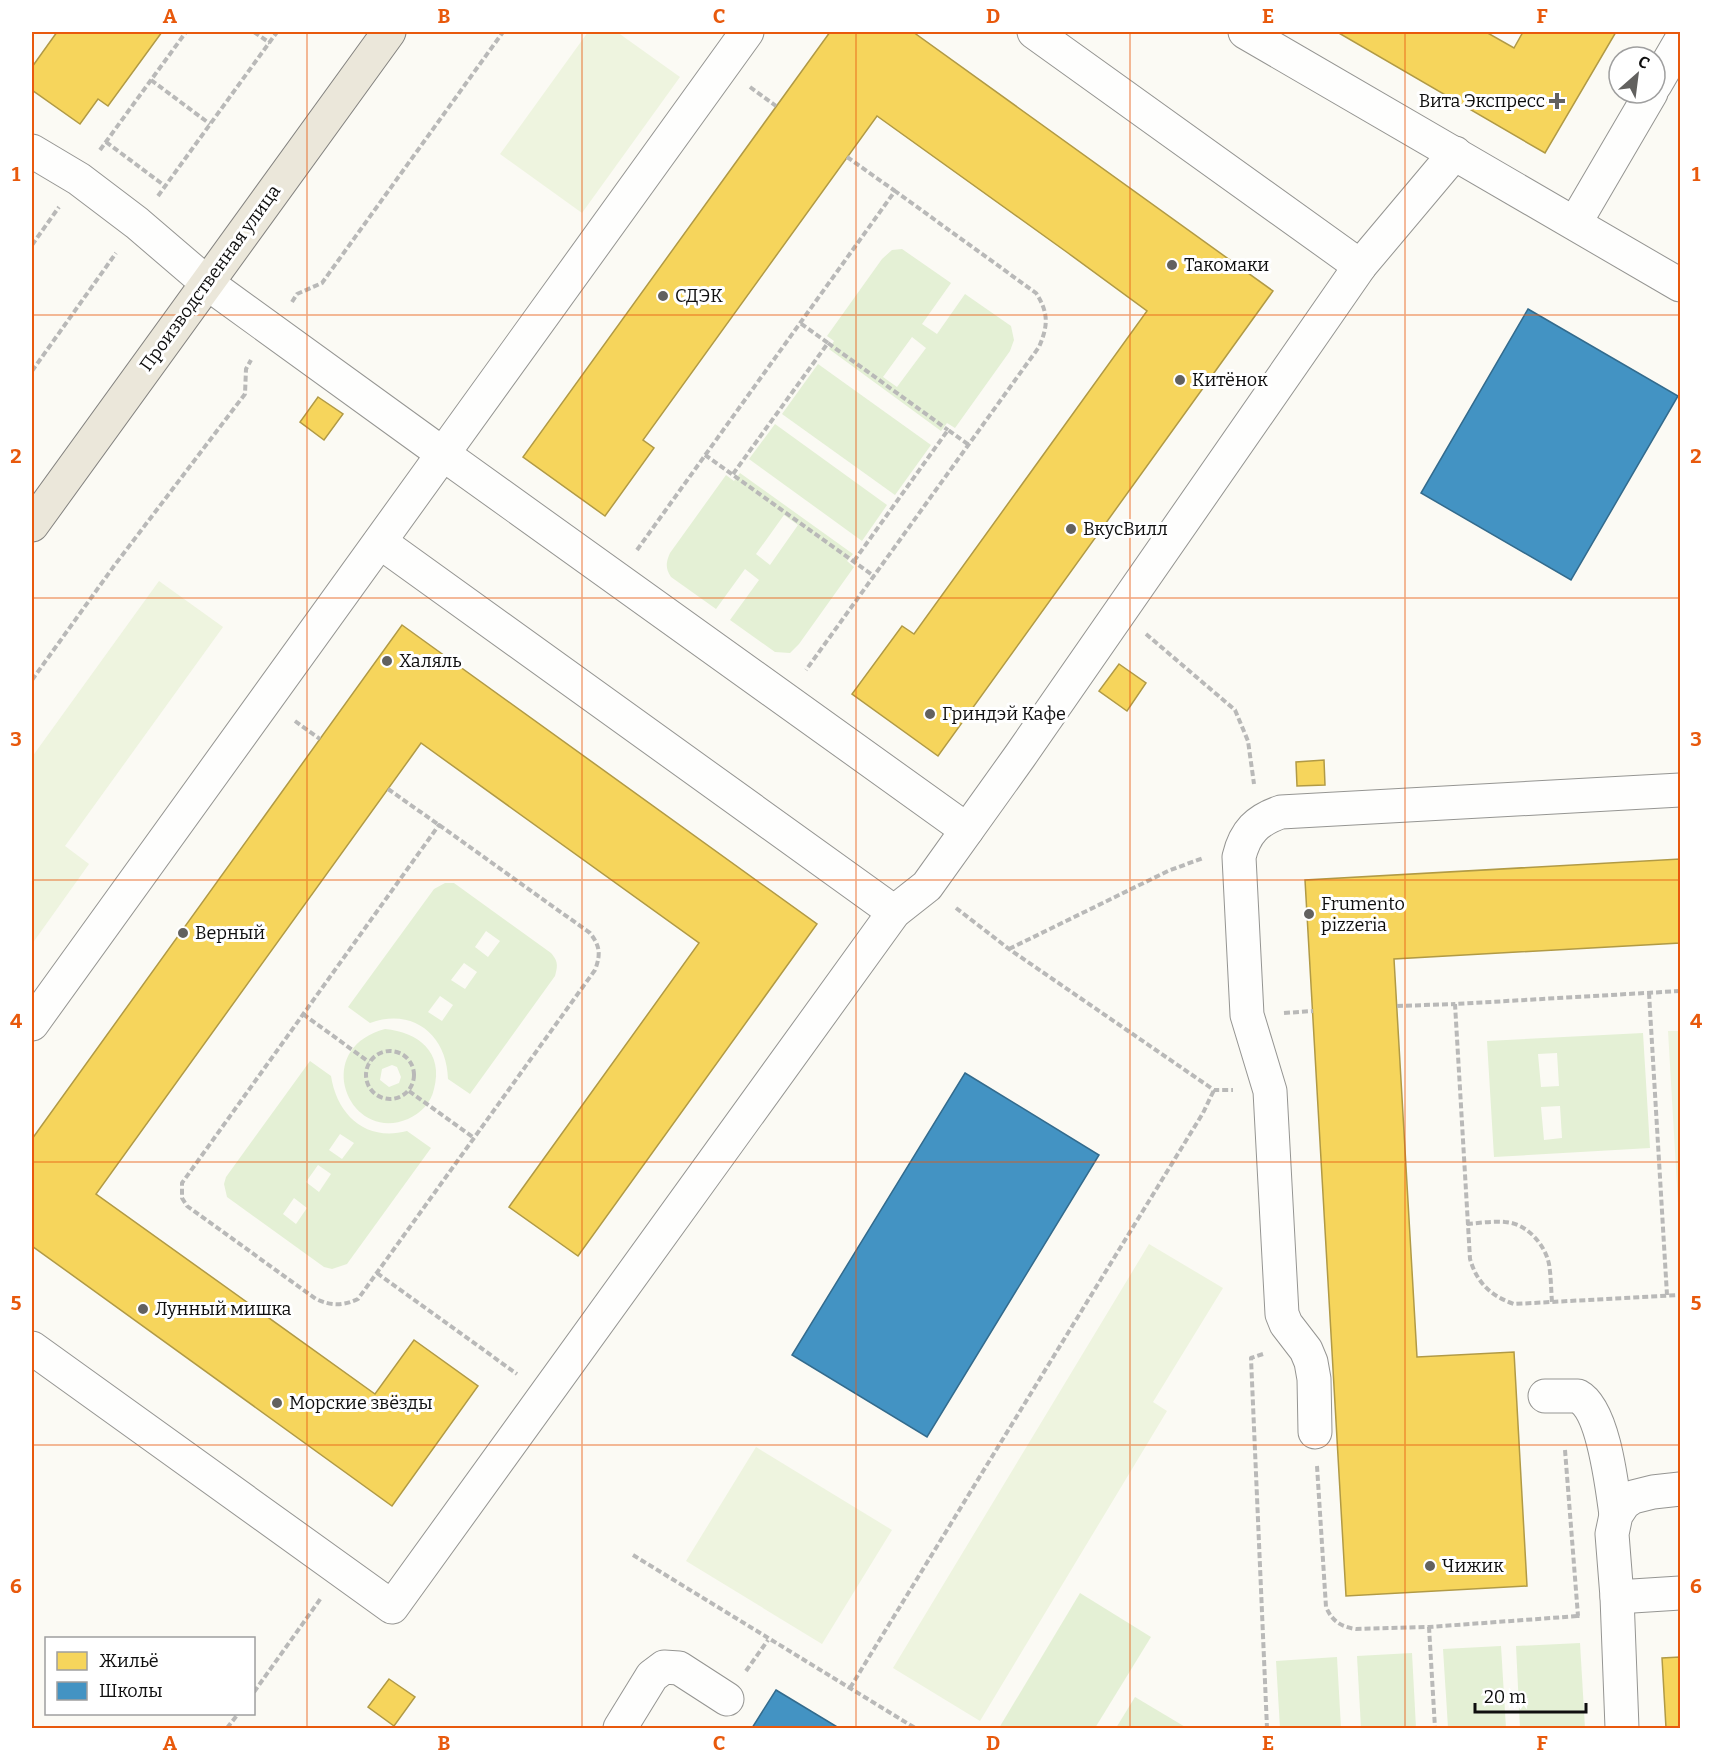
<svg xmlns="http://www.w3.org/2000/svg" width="1712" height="1760" font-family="Bitter,serif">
<rect width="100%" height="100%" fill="#fbfaf4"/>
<g fill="#e4f0d5" fill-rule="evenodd">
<path d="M902,249L951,283L922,324L937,334L965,294L1011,326L1014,340L1010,351L955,428L947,423L941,431L829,349L834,341L827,336L882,259L892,250ZM912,337L926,348L897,387L883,377Z"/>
<polygon points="818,364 931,445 895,495 782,414"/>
<polygon points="775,424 887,505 862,541 749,459"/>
<path d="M740,473L853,554L847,561L854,567L799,644L790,653L775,652L730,620L759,580L745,569L716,609L671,577C665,568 666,562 670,553L726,475L734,481ZM784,515L798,525L770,565L756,554Z"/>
<path d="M445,883H454L551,953C558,961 558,965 555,976L470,1094L448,1079C447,1035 413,1007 370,1023L348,1007L434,889ZM486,931L500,941L488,957L475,947ZM464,963L477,972L465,989L451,980ZM440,996L453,1005L442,1021L428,1012Z"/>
<path d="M385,1029C418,1032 444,1052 434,1089C431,1103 421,1113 408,1119C349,1144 310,1049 385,1029ZM392,1065L397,1067L401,1077L399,1083L389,1087L380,1080L382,1069Z"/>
<path d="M1643,1033L1650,1148L1494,1157L1487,1041ZM1557,1053L1559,1086L1541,1087L1538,1054ZM1560,1106L1562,1138L1544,1140L1541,1107Z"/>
<path d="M310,1061L331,1076C337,1115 366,1142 407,1131L431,1148L347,1264L332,1269L324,1267L227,1197L224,1184L226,1177ZM340,1134L354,1143L342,1159L329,1150ZM318,1165L331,1174L319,1192L306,1182ZM294,1198L307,1208L296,1224L283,1214Z"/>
<polygon points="1080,1593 1151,1637 1095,1728 999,1728"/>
<polygon points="1580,1643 1585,1728 1520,1728 1516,1646"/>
<polygon points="1501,1646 1506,1728 1448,1728 1443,1649"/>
<polygon points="1412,1653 1416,1728 1361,1728 1357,1656"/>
<polygon points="1337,1657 1341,1728 1280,1728 1276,1661"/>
<polygon points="1135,1697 1187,1728 1116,1728"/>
</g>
<g fill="#eef4df">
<polygon points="588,32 617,32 680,77 582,213 500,154"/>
<polygon points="159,581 223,627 65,846 89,864 32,944 32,757"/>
<polygon points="1668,1031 1680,1031 1680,1237"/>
<polygon points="1149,1244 1223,1288 1153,1402 1167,1411 980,1721 893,1668"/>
<polygon points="756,1447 892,1530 822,1644 686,1561"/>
</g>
<g fill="#f6d55c" stroke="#b19a45" stroke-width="1.5">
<polygon points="57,32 162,32 108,106 98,99 80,124 32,90 32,67"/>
<polygon points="830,32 913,32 1273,291 938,756 852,694 902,626 914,634 1147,311 1068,253 877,116 643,440 654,448 605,516 523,457"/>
<polygon points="1337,32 1486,32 1514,48 1523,32 1616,32 1545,153"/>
<polygon points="318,397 343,414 324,440 300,422"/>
<polygon points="402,625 817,924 578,1256 509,1207 699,943 421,743 411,757 96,1194 375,1394 414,1340 478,1386 392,1506 32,1246 32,1139"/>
<polygon points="1119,664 1146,683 1127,711 1099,691"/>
<polygon points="1324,760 1325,785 1297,786 1296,762"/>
<polygon points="1680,859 1680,943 1394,959 1417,1357 1514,1352 1527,1586 1346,1596 1305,880"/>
<polygon points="1680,1657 1680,1728 1666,1728 1662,1658"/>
<polygon points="389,1679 415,1697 394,1726 368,1707"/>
</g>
<g fill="#4393c3" stroke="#336b8d" stroke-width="1.5">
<polygon points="1528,309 1678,396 1571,580 1421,493"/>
<polygon points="965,1073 1099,1155 927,1437 792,1355"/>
<polygon points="776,1690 839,1728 752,1728"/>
</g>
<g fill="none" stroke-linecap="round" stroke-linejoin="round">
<defs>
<g id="minor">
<polyline points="1245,32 1680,285"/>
<polyline points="1655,85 1680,42"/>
<polyline points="32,151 79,179 137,223 207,283 443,454"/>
<polyline points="1575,223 1651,93"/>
<polyline points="1360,266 1455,153"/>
<polyline points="443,454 967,830"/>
<polyline points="380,542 894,912"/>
<polyline points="32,1024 747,32"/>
<polyline points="32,1348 392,1607 894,912 927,886 1020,756 1360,266 1034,32"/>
<path d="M1545,1396H1578C1604,1410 1612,1487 1616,1515"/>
<path d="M1315,1432L1314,1379L1311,1362L1306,1350L1286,1324L1282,1314L1270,1091L1247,1015L1239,857C1245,832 1257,820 1281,812L1680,790"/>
<polyline points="1617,1597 1680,1593"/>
<polyline points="620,1728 652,1676 664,1667 679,1668 727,1699"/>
<polyline points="1622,1728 1617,1597 1612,1534 1616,1515 1624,1503 1633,1497 1653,1492 1680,1489"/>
</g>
<polyline id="major" points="32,525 389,32"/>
</defs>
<use href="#minor" stroke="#959592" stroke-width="35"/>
<use href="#major" stroke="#83827f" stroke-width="35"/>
<g stroke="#b9b9b8" stroke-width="4" stroke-dasharray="6 3" stroke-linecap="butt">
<polyline points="254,32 270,43"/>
<polyline points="151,80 210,124"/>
<polyline points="750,87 776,106"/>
<polyline points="106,142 165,186"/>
<polyline points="100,150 186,32"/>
<polyline points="847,157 895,191"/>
<polyline points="158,196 277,32"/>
<polyline points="32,245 59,207"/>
<polyline points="292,302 297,294 322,283 503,32"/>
<polyline points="828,343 948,430"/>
<polyline points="32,371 116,253"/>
<polyline points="705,455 874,576"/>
<polyline points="733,474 828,343 800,323"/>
<path d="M637,550L895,191L1036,293C1049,313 1048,326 1039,347L806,670"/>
<polyline points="854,561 948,430 969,445"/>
<polyline points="1146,634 1235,710 1248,741 1254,784"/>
<polyline points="32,680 114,566 245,394 246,369 251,360"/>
<polyline points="295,721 320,739"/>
<polyline points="388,789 439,825"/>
<path d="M439,825L590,933C600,946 601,954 595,970L358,1299C343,1306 331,1306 316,1299L187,1206L182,1198V1183Z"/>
<polyline points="956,908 1009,949 1214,1090 1233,1090"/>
<polyline points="1009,949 1168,871 1203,858"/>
<path d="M1680,991L1455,1004L1470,1259C1477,1283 1491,1296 1514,1304L1680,1295"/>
<polyline points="1649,993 1667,1295"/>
<polyline points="1397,1006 1455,1004"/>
<polyline points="1284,1013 1313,1011"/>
<polyline points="303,1014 369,1062"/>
<circle cx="390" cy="1075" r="24"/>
<polyline points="409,1091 474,1138"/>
<path d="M1467,1224C1479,1223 1492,1221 1505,1222C1526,1223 1545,1244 1549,1264C1551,1276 1551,1289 1552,1302"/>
<polyline points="377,1273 517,1374"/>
<polyline points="1263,1354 1251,1358 1267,1728"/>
<polyline points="1565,1450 1578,1616 1581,1616"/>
<path d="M1317,1466L1326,1607C1332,1621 1341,1627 1356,1629L1429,1627L1578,1616"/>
<polyline points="633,1555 915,1728"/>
<polyline points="1429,1627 1435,1728"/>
<polyline points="746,1671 768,1640"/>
<polyline points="850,1688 1203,1113 1214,1090"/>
<polyline points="254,1692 321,1598"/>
<polyline points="227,1728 238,1714"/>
</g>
<use href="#minor" stroke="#fefefd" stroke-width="33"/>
<use href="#major" stroke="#ebe7da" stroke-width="33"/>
</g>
<path fill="none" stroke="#e8590c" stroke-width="1.5" stroke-opacity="0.55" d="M307,32V1728M582,32V1728M856,32V1728M1130,32V1728M1405,32V1728M32,315H1680M32,598H1680M32,880H1680M32,1162H1680M32,1445H1680"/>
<g fill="#62615f" stroke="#fff" stroke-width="2">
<path d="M1554 92h6v6h6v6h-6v6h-6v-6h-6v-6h6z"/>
<circle cx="1172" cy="265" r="6"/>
<circle cx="663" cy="296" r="6"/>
<circle cx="1180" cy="380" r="6"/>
<circle cx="1071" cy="529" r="6"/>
<circle cx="387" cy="661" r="6"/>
<circle cx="930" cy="714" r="6"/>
<circle cx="1309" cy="914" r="6"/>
<circle cx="183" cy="933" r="6"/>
<circle cx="143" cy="1309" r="6"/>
<circle cx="277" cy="1403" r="6"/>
<circle cx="1430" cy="1566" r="6"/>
</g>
<g text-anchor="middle" stroke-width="6" stroke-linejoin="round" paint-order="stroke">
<g font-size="18" fill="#0f0f0f" stroke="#fff" text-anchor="start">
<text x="1545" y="107" text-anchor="end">Вита Экспресс</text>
<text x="1184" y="271">Такомаки</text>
<text x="675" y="302">СДЭК</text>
<text x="1192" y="386">Китёнок</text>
<text x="1083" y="535">ВкусВилл</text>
<text x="399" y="667">Халяль</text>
<text x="942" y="720">Гриндэй Кафе</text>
<text x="1321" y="910">Frumento<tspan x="1321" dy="21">pizzeria</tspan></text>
<text x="195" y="939">Верный</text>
<text x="155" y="1315">Лунный мишка</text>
<text x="289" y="1409">Морские звёзды</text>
<text x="1442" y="1572">Чижик</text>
</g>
<g font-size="18" fill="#0f0f0f" stroke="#fff">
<text transform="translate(210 278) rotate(-54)" y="6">Производственная улица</text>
</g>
</g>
<rect width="1712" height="1760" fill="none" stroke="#ffffff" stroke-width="66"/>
<rect x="45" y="1637" width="210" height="78" fill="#ffffff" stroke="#9f9f9f" stroke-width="1.5"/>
<rect x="57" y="1652" width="30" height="18" fill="#f6d55c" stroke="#9f9f9f" stroke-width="1.5"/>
<text x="99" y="1667" font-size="18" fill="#0f0f0f">Жильё</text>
<rect x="57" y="1682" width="30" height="18" fill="#4393c3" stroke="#9f9f9f" stroke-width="1.5"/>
<text x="99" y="1697" font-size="18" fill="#0f0f0f">Школы</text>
<g transform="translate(1637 75) rotate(28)"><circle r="28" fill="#ffffff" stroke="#9f9f9f" stroke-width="1.5"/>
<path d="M0-4.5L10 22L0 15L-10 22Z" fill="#62615f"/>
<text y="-9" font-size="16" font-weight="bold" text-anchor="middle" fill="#0f0f0f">С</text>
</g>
<path d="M1475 1703v9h111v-9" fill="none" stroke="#0f0f0f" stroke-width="3"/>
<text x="1484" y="1703" font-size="18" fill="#0f0f0f" stroke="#ffffff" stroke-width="4.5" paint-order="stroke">20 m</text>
<rect x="33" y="33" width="1646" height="1694" fill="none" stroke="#e8590c" stroke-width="2"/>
<g font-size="20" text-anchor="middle" font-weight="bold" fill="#e8590c">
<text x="170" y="23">A</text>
<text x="444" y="23">B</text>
<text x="719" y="23">C</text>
<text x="993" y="23">D</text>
<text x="1268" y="23">E</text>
<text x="1542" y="23">F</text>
<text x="16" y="181">1</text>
<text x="1696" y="181">1</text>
<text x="16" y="463">2</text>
<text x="1696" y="463">2</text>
<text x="16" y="746">3</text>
<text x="1696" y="746">3</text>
<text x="16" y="1028">4</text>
<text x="1696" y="1028">4</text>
<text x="16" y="1310">5</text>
<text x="1696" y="1310">5</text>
<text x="16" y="1593">6</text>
<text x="1696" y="1593">6</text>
<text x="170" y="1750">A</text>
<text x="444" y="1750">B</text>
<text x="719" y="1750">C</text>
<text x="993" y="1750">D</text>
<text x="1268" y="1750">E</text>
<text x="1542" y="1750">F</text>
</g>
</svg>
